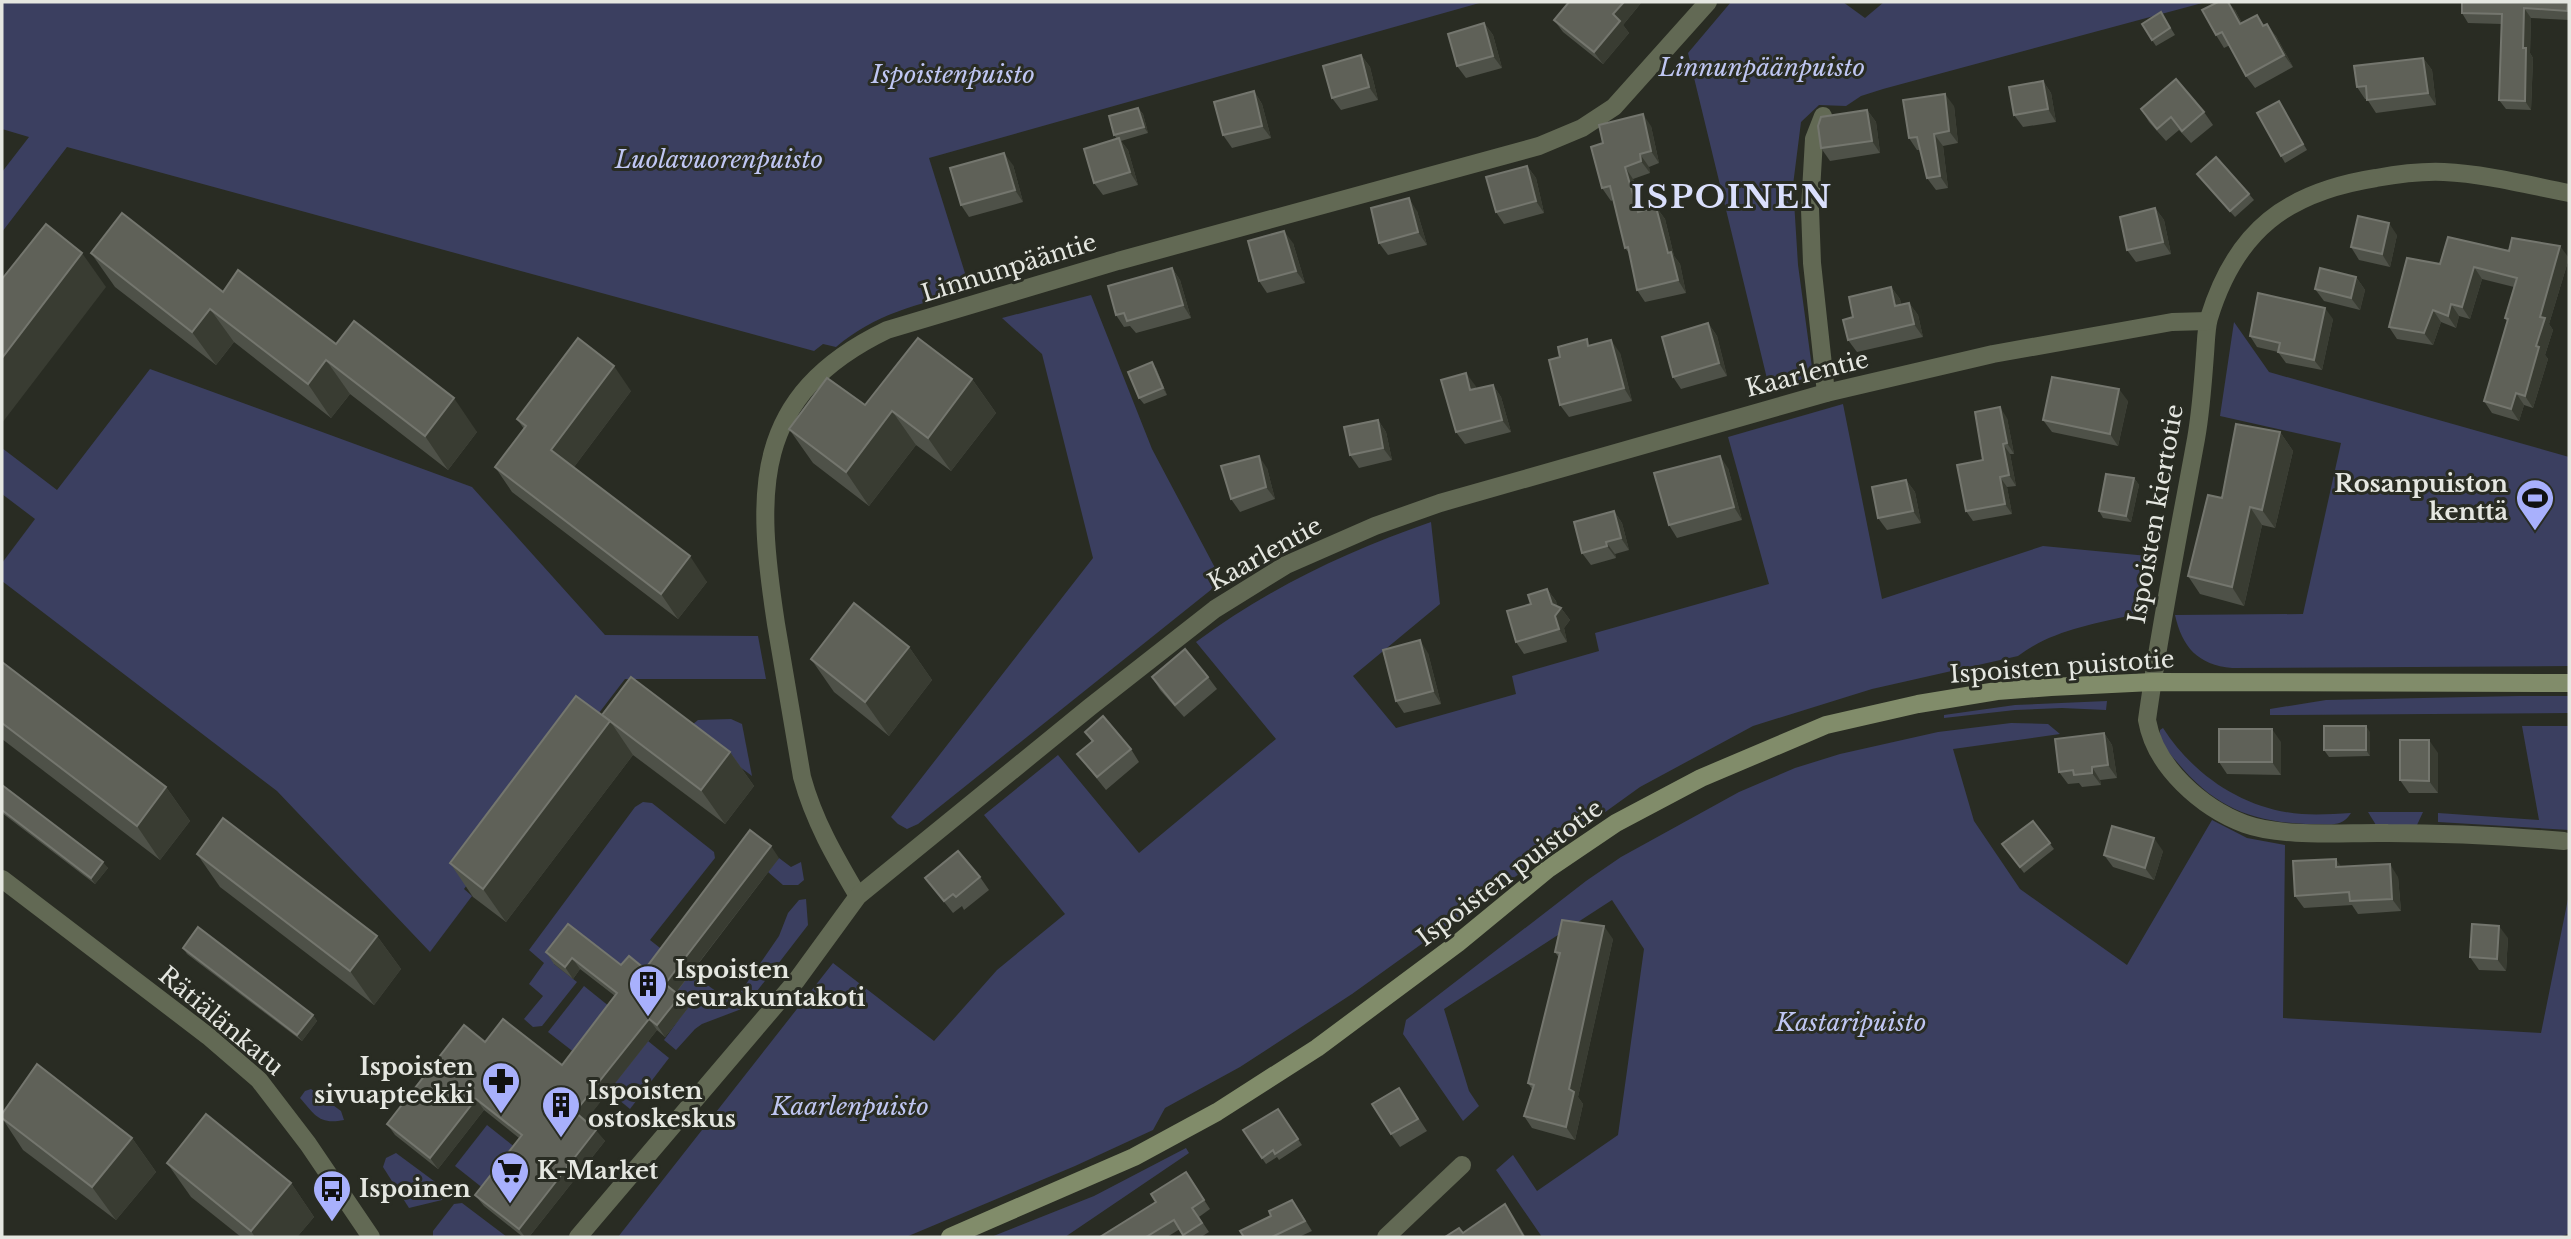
<svg xmlns="http://www.w3.org/2000/svg" width="2571" height="1239" font-family="'Libre Baskerville',serif">
<rect width="100%" height="100%" fill="#292c23"/>
<g fill="#3b3f60">
<path d="M2,2H1483L929,158L969,286L966,288V292C917,304 875,314 836,347L823,344L814,351L67,147L2,232V172L29,137L2,129Z"/>
<polygon points="1731,2 1843,2 1865,18 1884,2 2206,2 1883,89 1861,96 1846,106 1819,105 1801,122 1793,185 1798,265 1813,375 1770,391 1688,53"/>
<polygon points="1091,295 1152,449 1222,581 918,824 907,829 898,824 891,817 1093,558 1042,354 1002,318"/>
<path d="M2234,322L2269,372L2569,457V666L2232,668C2198,665 2182,647 2175,615L2303,614L2341,443L2220,416Z"/>
<polygon points="150,369 472,487 605,635 758,636 766,679 625,679 464,889 472,896 430,952 277,791 2,581 2,563 35,519 2,494 2,448 57,490"/>
<path d="M1843,404L1882,599L2043,546L2148,556L2133,615C2092,624 2051,631 2018,656L1872,689L1753,726L1640,787L1352,994L1240,1067L1165,1108L1153,1130L1075,1166L906,1237H618L833,963L934,1041L997,970L1065,914L984,815L1058,755L1139,853L1276,739L1196,642C1267,589 1347,551 1431,522L1440,604L1353,676L1396,728L1516,694L1512,676L1599,651L1595,633L1769,584L1728,437Z"/>
<polygon points="2519,696 2569,696 2569,713 2270,715 2270,709 2326,700"/>
<polygon points="2107,701 2106,710 2062,708 2015,710 1944,718 1944,715 2015,705"/>
<polygon points="698,720 731,719 742,724 752,776 694,732 692,725"/>
<polygon points="2011,723 2048,724 2060,734 1953,749 1974,821 2020,889 2127,965 2212,820 2247,838 2285,845 2283,1018 2541,1033 2569,894 2569,1234 2558,1237 1542,1237 1496,1170 1513,1155 1537,1191 1618,1135 1644,949 1612,900 1444,1009 1469,1091 1479,1106 1463,1121 1403,1034 1406,1020 1586,881 1621,857 1739,792 1795,768 1840,754 1938,732"/>
<polygon points="2522,726 2569,726 2569,830 2438,822 2438,813 2539,820"/>
<path d="M2163,728C2194,776 2245,810 2302,814C2318,815 2335,814 2351,813C2342,828 2328,824 2313,824C2254,823 2216,809 2177,762C2169,753 2159,742 2160,730Z"/>
<polygon points="643,802 652,803 714,852 715,858 650,940 703,982 733,1003 779,936 788,913 799,900 806,899 808,925 744,1008 702,1024 695,1029 676,1050 664,1040 688,1007 637,968 554,964 577,982 542,1026 533,1027 524,1019 543,996 529,984 544,963 529,950 635,807"/>
<polygon points="2368,812 2423,812 2417,825 2376,825"/>
<polygon points="779,858 791,867 801,862 804,880 798,885 783,885 768,872"/>
<polygon points="584,986 610,1007 575,1053 548,1032"/>
<polygon points="648,1041 669,1058 630,1109 608,1091"/>
<path d="M311,1089L341,1111L344,1120C319,1125 315,1115 300,1098L305,1091Z"/>
<polygon points="487,1125 516,1148 484,1189 455,1166"/>
<polygon points="1186,1148 1189,1153 1065,1237 991,1237 1094,1196"/>
<polygon points="396,1153 442,1187 444,1196 442,1200 409,1208 383,1167 386,1158"/>
<polygon points="462,1203 507,1237 508,1237 433,1237 433,1231 454,1204"/>
</g>
<g fill="none" stroke-linecap="round" stroke-linejoin="round">
<g stroke="#626954" stroke-width="18">
<polyline points="1823,116 1814,139 1810,209 1812,263 1826,393"/>
<path d="M2564,841C2505,836 2447,833 2388,833C2346,832 2284,838 2245,824C2202,808 2155,767 2147,720C2160,626 2179,532 2196,439C2201,411 2203,382 2205,354C2206,342 2206,329 2209,318C2236,230 2287,192 2376,178C2398,174 2422,171 2444,172C2486,174 2528,185 2569,193"/>
<polyline points="2,879 208,1036 259,1080 308,1144 371,1237"/>
<path d="M858,896C835,857 814,821 802,777C793,726 785,675 776,624C756,492 750,396 887,330L1118,261L1539,146L1582,128L1614,107L1708,2"/>
<polyline points="578,1237 796,981 858,896 1090,707 1215,609 1286,565 1375,526 1440,503 1826,393 1993,354 2172,322 2208,321"/>
<polyline points="1386,1237 1462,1165"/>
</g>
<polyline stroke="#818c6a" stroke-width="18" points="950,1237 1134,1157 1217,1112 1317,1048 1458,943 1548,869 1616,823 1701,778 1826,725 1918,704 1997,691 2051,687 2152,682 2569,683"/>
</g>
<g fill="#4e5148">
<polygon points="2569,2 2569,20 2531,18 2530,53 2533,58 2531,110 2506,109 2499,100 2502,24 2468,23 2462,13"/>
<polygon points="1641,3 1623,25 1629,33 1603,64 1563,32 1554,20"/>
<polygon points="2235,10 2242,23 2257,15 2264,25 2276,36 2293,67 2255,88 2246,76 2230,45 2224,48 2216,35"/>
<polygon points="2161,12 2175,35 2156,46 2152,40"/>
<polygon points="1484,23 1493,35 1502,68 1466,78 1457,66"/>
<polygon points="1361,55 1370,67 1378,100 1341,110 1332,98"/>
<polygon points="2423,58 2432,70 2436,105 2376,113 2367,99 2365,99 2357,87"/>
<polygon points="2043,81 2051,93 2056,122 2023,127 2014,115"/>
<polygon points="1254,91 1262,104 1271,138 1232,148 1223,135"/>
<polygon points="2279,101 2307,150 2285,163 2281,156"/>
<polygon points="1954,106 1958,143 1943,146 1948,188 1936,190 1927,178 1920,150 1917,150 1909,138"/>
<polygon points="1138,108 1143,114 1148,133 1121,141 1128,150 1138,185 1103,195 1094,183 1117,139 1114,135"/>
<polygon points="2141,109 2204,112 2213,125 2191,143 2179,130 2166,141 2149,122"/>
<polygon points="1867,110 1876,122 1880,153 1830,161 1821,148"/>
<polygon points="1651,126 1659,163 1649,167 1650,173 1633,179 1642,210 1656,207 1665,219 1674,256 1680,264 1686,293 1645,302 1637,290 1629,253 1625,248 1613,200 1611,201 1602,188 1603,143"/>
<polygon points="1013,165 1023,202 969,217 961,205"/>
<polygon points="1527,166 1536,178 1544,213 1504,224 1496,212"/>
<polygon points="2197,174 2249,194 2254,200 2235,217"/>
<polygon points="2155,208 2164,220 2171,254 2136,262 2127,250"/>
<polygon points="1417,211 1427,245 1388,255 1379,243"/>
<polygon points="2397,235 2390,267 2359,260 2351,247"/>
<polygon points="1293,243 1305,283 1267,293 1259,281"/>
<polygon points="2509,251 2569,258 2549,324 2553,330 2545,355 2548,359 2533,408 2524,405 2519,421 2492,413 2484,401 2508,322 2505,318 2514,287 2482,279 2470,319 2459,316 2456,328 2441,322 2433,345 2397,339 2389,327 2440,264"/>
<polygon points="91,253 223,292 336,344 477,432 448,470 350,394 331,418 234,342 216,365 115,287"/>
<polygon points="1172,268 1180,280 1191,318 1136,333 1130,326 1124,327 1116,315"/>
<polygon points="2356,277 2365,290 2360,310 2324,301 2315,289"/>
<polygon points="1891,287 1900,299 1901,305 1909,303 1918,315 1923,337 1857,352 1848,340 1853,317"/>
<polygon points="2333,319 2322,370 2286,363 2278,352 2257,347 2250,336"/>
<polygon points="1708,323 1717,336 1727,376 1681,389 1673,377"/>
<polygon points="1591,345 1620,353 1632,401 1569,417 1560,405"/>
<polygon points="1156,368 1167,395 1144,404 1139,398"/>
<polygon points="972,379 996,413 951,471 916,445 869,506 813,463 789,429 865,405"/>
<polygon points="1475,385 1476,389 1493,385 1501,397 1511,432 1465,444 1456,432"/>
<polygon points="631,391 574,467 707,582 678,619 512,492 495,467 524,429 517,419"/>
<polygon points="2128,401 2118,446 2052,432 2043,420"/>
<polygon points="2007,418 2014,454 2010,454 2016,486 2007,487 2012,514 1973,521 1966,511 1983,460"/>
<polygon points="1378,420 1386,432 1392,460 1359,468 1350,455"/>
<polygon points="2280,432 2293,451 2275,528 2262,525 2244,606 2200,594 2188,576"/>
<polygon points="1267,468 1275,499 1240,512 1231,499"/>
<polygon points="1728,468 1742,520 1677,538 1669,525"/>
<polygon points="2134,478 2139,485 2131,522 2103,518 2099,511"/>
<polygon points="1906,480 1915,492 1921,523 1887,530 1878,518"/>
<polygon points="1614,511 1622,523 1629,550 1615,554 1616,558 1591,565 1582,553"/>
<polygon points="1547,589 1556,601 1557,606 1561,608 1570,620 1564,628 1567,642 1524,654 1516,642 1531,604"/>
<polygon points="909,647 932,680 889,736 834,692 811,659"/>
<polygon points="1428,653 1441,704 1404,713 1396,701"/>
<polygon points="2,662 166,787 190,821 160,860 2,739"/>
<polygon points="1152,677 1208,677 1217,689 1184,717 1160,690"/>
<polygon points="602,716 730,752 754,786 725,824 633,755 506,922 473,897 450,863"/>
<polygon points="1085,732 1131,749 1139,762 1106,790 1077,754 1092,742"/>
<polygon points="2370,732 2370,756 2329,757 2324,750"/>
<polygon points="2104,733 2112,745 2117,778 2100,780 2101,785 2082,787 2079,783 2068,784 2059,772"/>
<polygon points="2281,742 2281,775 2227,774 2219,762"/>
<polygon points="2438,753 2438,793 2409,793 2400,780"/>
<polygon points="2,785 108,868 95,884 2,813"/>
<polygon points="2033,821 2054,849 2024,873 2002,844"/>
<polygon points="2163,851 2154,880 2113,867 2104,855"/>
<polygon points="197,854 377,936 401,969 374,1005 220,887"/>
<polygon points="779,858 676,993 680,996 688,1008 665,1037 657,1030 585,1121 605,1141 529,1237 523,1237 484,1206 475,1195 519,1138 484,1110 438,1169 395,1135 387,1124 485,1042 562,1065 615,996 580,969 573,979 554,964 546,952 645,969"/>
<polygon points="2341,867 2398,877 2401,911 2358,914 2352,905 2304,908 2295,896"/>
<polygon points="980,877 989,890 964,910 962,906 953,913 925,878"/>
<polygon points="2508,938 2506,971 2479,970 2470,957"/>
<polygon points="1613,939 1578,1097 1583,1104 1575,1140 1532,1128 1524,1116 1532,1089 1528,1083 1559,958 1555,952"/>
<polygon points="183,948 313,1015 317,1021 302,1041 187,954"/>
<polygon points="1399,1088 1427,1131 1400,1147 1391,1134"/>
<polygon points="1278,1109 1302,1145 1279,1160 1277,1157 1266,1164 1243,1130"/>
<polygon points="2,1118 132,1138 156,1172 116,1220 23,1150"/>
<polygon points="167,1163 291,1183 314,1217 297,1237 241,1237 191,1197"/>
<polygon points="1192,1181 1210,1209 1199,1217 1209,1232 1201,1237 1185,1237 1180,1229 1167,1237 1100,1237"/>
<polygon points="1299,1210 1312,1231 1299,1237 1244,1237"/>
</g>
<g fill="#393c32">
<polygon points="1624,2 1640,2 1641,3 1623,25 1629,33 1603,64 1594,52 1613,14"/>
<polygon points="2228,2 2235,10 2249,36 2240,24"/>
<polygon points="2568,2 2569,2 2569,15 2567,11"/>
<polygon points="2524,8 2531,18 2530,53 2533,58 2531,110 2525,101 2523,48"/>
<polygon points="1484,23 1493,35 1502,68 1493,56"/>
<polygon points="2267,24 2276,36 2293,67 2284,55"/>
<polygon points="1361,55 1370,67 1378,100 1369,87"/>
<polygon points="2423,58 2432,70 2436,105 2428,93"/>
<polygon points="2043,81 2051,93 2056,122 2048,109"/>
<polygon points="1254,91 1262,104 1271,138 1262,126"/>
<polygon points="1945,94 1954,106 1958,143 1949,131"/>
<polygon points="1138,108 1143,114 1148,133 1144,127"/>
<polygon points="1867,110 1876,122 1880,153 1872,141"/>
<polygon points="1643,114 1651,126 1659,163 1651,151"/>
<polygon points="1934,134 1943,146 1948,188 1940,176"/>
<polygon points="1119,138 1128,150 1138,185 1130,172"/>
<polygon points="1004,153 1013,165 1023,202 1015,190"/>
<polygon points="1640,154 1649,167 1650,173 1641,161"/>
<polygon points="1527,166 1536,178 1544,213 1536,201"/>
<polygon points="1625,167 1633,179 1646,224 1638,212"/>
<polygon points="1409,198 1417,211 1427,245 1418,232"/>
<polygon points="1656,207 1665,219 1674,256 1680,264 1686,293 1678,280 1668,253"/>
<polygon points="2155,208 2164,220 2171,254 2163,242"/>
<polygon points="2389,223 2397,235 2390,267 2382,254"/>
<polygon points="1284,231 1293,243 1305,283 1296,271"/>
<polygon points="2560,246 2569,258 2549,324 2553,330 2545,355 2548,359 2533,408 2525,396 2536,346 2540,317"/>
<polygon points="82,253 106,287 2,423 2,358"/>
<polygon points="2474,267 2482,279 2470,319 2462,307"/>
<polygon points="1172,268 1180,280 1191,318 1183,305"/>
<polygon points="2356,277 2365,290 2360,310 2351,298"/>
<polygon points="1891,287 1900,299 1904,318 1895,306"/>
<polygon points="1909,303 1918,315 1923,337 1914,324"/>
<polygon points="2451,304 2459,316 2456,328 2448,316"/>
<polygon points="2325,308 2333,319 2322,370 2314,360"/>
<polygon points="210,309 234,342 216,365 192,332"/>
<polygon points="2433,310 2441,322 2433,345 2424,333"/>
<polygon points="1708,323 1717,336 1727,376 1719,363"/>
<polygon points="1611,340 1620,353 1632,401 1624,388"/>
<polygon points="326,360 350,394 331,418 308,384"/>
<polygon points="1152,362 1156,368 1167,395 1163,388"/>
<polygon points="614,366 631,391 568,475 551,450"/>
<polygon points="1466,373 1475,385 1479,402 1470,390"/>
<polygon points="972,379 996,413 951,471 928,438"/>
<polygon points="1493,385 1501,397 1511,432 1502,420"/>
<polygon points="2119,389 2128,401 2118,446 2110,434"/>
<polygon points="2516,393 2524,405 2519,421 2511,409"/>
<polygon points="454,398 477,432 448,470 425,436"/>
<polygon points="2000,407 2007,418 2014,454 2007,443"/>
<polygon points="892,411 916,445 869,506 846,472"/>
<polygon points="1378,420 1386,432 1392,460 1383,448"/>
<polygon points="2280,432 2293,451 2275,528 2262,510"/>
<polygon points="2003,444 2010,454 2016,486 2009,475"/>
<polygon points="1259,456 1267,468 1275,499 1266,487"/>
<polygon points="1720,456 1728,468 1742,520 1734,507"/>
<polygon points="2000,477 2007,487 2012,514 2005,504"/>
<polygon points="2134,478 2139,485 2131,522 2126,516"/>
<polygon points="1906,480 1915,492 1921,523 1913,511"/>
<polygon points="2250,507 2262,525 2244,606 2232,587"/>
<polygon points="1614,511 1622,523 1629,550 1621,538"/>
<polygon points="1606,542 1615,554 1616,558 1607,546"/>
<polygon points="690,556 707,582 678,619 661,594"/>
<polygon points="1547,589 1556,601 1559,611 1561,608 1570,620 1564,628 1567,642 1559,629"/>
<polygon points="1420,640 1428,653 1441,704 1433,691"/>
<polygon points="909,647 932,680 889,736 865,702"/>
<polygon points="610,721 633,755 506,922 483,889"/>
<polygon points="2366,726 2370,732 2370,756 2366,750"/>
<polygon points="2272,729 2281,742 2281,775 2272,762"/>
<polygon points="2104,733 2112,745 2117,778 2108,765"/>
<polygon points="2429,740 2438,753 2438,793 2429,781"/>
<polygon points="730,752 754,786 725,824 701,790"/>
<polygon points="2092,767 2100,780 2101,785 2092,773"/>
<polygon points="166,787 190,821 160,860 137,826"/>
<polygon points="2154,838 2163,851 2154,880 2145,868"/>
<polygon points="771,846 779,858 673,996 665,984"/>
<polygon points="2336,859 2344,871 2336,867"/>
<polygon points="103,862 108,868 95,884 91,878"/>
<polygon points="2390,864 2398,877 2401,911 2392,899"/>
<polygon points="1604,926 1613,939 1578,1097 1583,1104 1575,1140 1566,1127 1569,1089"/>
<polygon points="2499,926 2508,938 2506,971 2497,959"/>
<polygon points="377,936 401,969 374,1005 350,971"/>
<polygon points="572,958 580,969 573,979 565,967"/>
<polygon points="680,996 688,1008 665,1037 657,1025"/>
<polygon points="313,1015 317,1021 302,1041 297,1035"/>
<polygon points="649,1019 657,1030 583,1124 575,1112"/>
<polygon points="476,1099 484,1110 438,1169 430,1158"/>
<polygon points="596,1130 605,1141 529,1237 525,1237 519,1229"/>
<polygon points="132,1138 156,1172 116,1220 92,1187"/>
<polygon points="291,1183 314,1217 297,1237 255,1237 251,1231"/>
<polygon points="1505,1204 1514,1217 1526,1237 1524,1237"/>
</g>
<g fill="#5f6158" stroke="#74766e" stroke-width="2">
<polygon points="1569,2 1624,2 1613,14 1620,21 1594,52 1554,20"/>
<polygon points="2218,2 2228,2 2240,24 2257,15 2263,26 2267,24 2284,55 2246,76 2222,32 2216,35 2202,10"/>
<polygon points="2462,2 2568,2 2567,11 2524,8 2523,48 2526,48 2525,101 2499,100 2502,14 2462,13"/>
<polygon points="2161,12 2170,28 2152,40 2142,24"/>
<polygon points="1484,23 1493,56 1457,66 1448,34"/>
<polygon points="1361,55 1369,87 1332,98 1323,66"/>
<polygon points="2423,58 2428,93 2367,100 2366,86 2357,87 2354,66"/>
<polygon points="2176,79 2204,112 2182,131 2171,117 2157,129 2141,109"/>
<polygon points="2043,81 2048,109 2014,115 2009,87"/>
<polygon points="1254,91 1262,126 1223,135 1214,102"/>
<polygon points="1945,94 1949,131 1934,134 1940,176 1927,178 1917,137 1909,138 1903,100"/>
<polygon points="2279,101 2303,144 2281,156 2257,113"/>
<polygon points="1138,108 1144,127 1114,135 1109,116"/>
<polygon points="1867,110 1872,141 1821,148 1818,126 1821,117"/>
<polygon points="1643,114 1651,151 1640,154 1641,161 1625,167 1638,212 1656,207 1668,253 1671,252 1678,280 1637,290 1628,247 1625,248 1610,186 1602,188 1591,147 1603,143 1599,125"/>
<polygon points="1119,138 1130,172 1094,183 1084,149"/>
<polygon points="1004,153 1015,190 961,205 950,168"/>
<polygon points="2216,157 2249,194 2230,211 2197,174"/>
<polygon points="1527,166 1536,201 1496,212 1486,177"/>
<polygon points="1409,198 1418,232 1379,243 1371,208"/>
<polygon points="2155,208 2163,242 2127,250 2120,217"/>
<polygon points="122,213 223,292 238,270 336,344 354,321 454,398 425,436 326,360 308,384 210,309 192,332 91,253"/>
<polygon points="2358,216 2389,223 2382,254 2351,247"/>
<polygon points="46,224 82,253 2,358 2,279"/>
<polygon points="1284,231 1296,271 1259,281 1248,241"/>
<polygon points="2448,237 2509,251 2512,238 2560,246 2540,317 2545,318 2536,346 2539,347 2525,396 2516,393 2511,409 2484,401 2508,319 2505,318 2517,278 2474,267 2462,307 2451,304 2448,316 2433,310 2424,333 2389,327 2407,258 2440,264"/>
<polygon points="1172,268 1183,305 1127,321 1124,313 1116,315 1108,286"/>
<polygon points="2320,268 2356,277 2351,298 2315,289"/>
<polygon points="1891,287 1895,306 1909,303 1914,324 1848,340 1843,320 1853,317 1849,297"/>
<polygon points="2258,293 2325,308 2314,360 2278,352 2280,343 2250,336"/>
<polygon points="1708,323 1719,363 1673,377 1662,337"/>
<polygon points="578,338 614,366 551,450 690,556 661,594 495,467 526,426 517,419"/>
<polygon points="918,338 972,379 928,438 892,411 846,472 789,429 827,378 865,405"/>
<polygon points="1587,339 1588,346 1611,340 1624,388 1560,405 1549,360 1560,357 1558,347"/>
<polygon points="1152,362 1163,388 1139,398 1128,372"/>
<polygon points="1466,373 1470,390 1493,385 1502,420 1456,432 1441,380"/>
<polygon points="2052,377 2119,389 2110,434 2043,420"/>
<polygon points="2000,407 2007,443 2003,444 2009,475 2000,477 2005,504 1966,511 1957,465 1983,460 1975,412"/>
<polygon points="1378,420 1383,448 1350,455 1344,427"/>
<polygon points="2236,424 2280,432 2262,510 2250,507 2232,587 2188,576 2208,495 2222,498"/>
<polygon points="1259,456 1266,487 1231,499 1221,466"/>
<polygon points="1720,456 1734,507 1669,525 1654,473"/>
<polygon points="2106,474 2134,478 2126,516 2099,511"/>
<polygon points="1906,480 1913,511 1878,518 1872,487"/>
<polygon points="1614,511 1621,538 1606,542 1607,546 1582,553 1574,522"/>
<polygon points="1547,589 1552,604 1561,608 1555,616 1559,629 1516,642 1507,611 1531,604 1528,595"/>
<polygon points="854,603 909,647 865,702 811,659"/>
<polygon points="1420,640 1433,691 1396,701 1383,650"/>
<polygon points="1185,649 1208,677 1175,705 1152,677"/>
<polygon points="2,662 166,787 137,826 2,723"/>
<polygon points="631,677 730,752 701,790 602,715"/>
<polygon points="576,696 610,721 483,889 450,863"/>
<polygon points="1103,716 1131,749 1097,777 1077,754 1093,741 1085,732"/>
<rect x="2324" y="726" width="42" height="24"/>
<rect x="2219" y="729" width="53" height="33"/>
<polygon points="2104,733 2108,765 2092,767 2092,773 2074,775 2073,770 2059,772 2055,739"/>
<polygon points="2400,740 2429,740 2429,781 2400,780"/>
<polygon points="2,785 103,862 91,878 2,810"/>
<polygon points="223,818 377,936 350,971 197,854"/>
<polygon points="2033,821 2050,843 2020,867 2002,844"/>
<polygon points="2112,826 2154,838 2145,868 2104,855"/>
<polygon points="750,830 771,846 665,984 680,996 657,1025 649,1019 575,1112 596,1130 519,1229 475,1195 522,1135 476,1099 430,1158 387,1124 464,1025 485,1042 503,1019 562,1065 617,993 572,958 565,967 546,952 568,924 621,965 629,956 645,969"/>
<polygon points="958,851 980,877 956,897 953,894 944,901 925,878"/>
<polygon points="2336,859 2336,867 2390,864 2392,899 2350,901 2349,892 2295,896 2293,861"/>
<polygon points="1562,920 1604,926 1569,1089 1574,1092 1566,1127 1524,1116 1534,1085 1528,1083 1560,953 1555,952"/>
<polygon points="2472,924 2499,926 2497,959 2470,957"/>
<polygon points="198,927 313,1015 297,1035 183,948"/>
<polygon points="37,1064 132,1138 92,1187 2,1118 2,1114"/>
<polygon points="1399,1088 1418,1119 1391,1134 1372,1104"/>
<polygon points="1278,1109 1298,1139 1275,1154 1273,1150 1262,1158 1243,1130"/>
<polygon points="206,1114 291,1183 251,1231 167,1163"/>
<polygon points="1186,1172 1204,1200 1192,1208 1202,1223 1183,1235 1174,1220 1146,1237 1100,1237 1156,1202 1151,1194"/>
<polygon points="1292,1200 1305,1221 1272,1237 1244,1237 1240,1231 1271,1216 1269,1211"/>
<polygon points="1505,1204 1524,1237 1445,1237 1459,1228 1463,1233"/>
</g>
<defs>
<symbol id="stadium-pin" viewBox="-11 -11 22 30"><path d="M0 17L-7.5 6A9.5 9.5 0 1 1 7.5 6Z" fill="#a8b0fc" stroke="#292c23"/><path d="M0-5a6.5 5 0 1 0 0 10a6.5 5 0 1 0 0-10ZM-3.5-1.8h7v3.6h-7Z" fill="#111"/></symbol>
<symbol id="building-pin" viewBox="-11 -11 22 30"><path d="M0 17L-7.5 6A9.5 9.5 0 1 1 7.5 6Z" fill="#a8b0fc" stroke="#292c23"/><path d="M-4-6H4V6H1V3H-1V6H-4ZM-2.5-4.3h1.7v1.8h-1.7ZM.8-4.3h1.7v1.8H.8ZM-2.5-1h1.7V.8h-1.7ZM.8-1h1.7V.8H.8Z" fill="#111"/></symbol>
<symbol id="pharmacy-pin" viewBox="-11 -11 22 30"><path d="M0 17L-7.5 6A9.5 9.5 0 1 1 7.5 6Z" fill="#a8b0fc" stroke="#292c23"/><path d="M-2-6h4v4h4v4h-4v4h-4v-4h-4v-4h4Z" fill="#111"/></symbol>
<symbol id="supermarket-pin" viewBox="-11 -11 22 30"><path d="M0 17L-7.5 6A9.5 9.5 0 1 1 7.5 6Z" fill="#a8b0fc" stroke="#292c23"/><path d="M-6-5.5h2.5l.6 2H6L4.5 2H-2.5L-4.4-4H-6ZM-1.5 3.2a1.3 1.3 0 1 0 .1 0ZM3 3.2a1.3 1.3 0 1 0 .1 0Z" fill="#111"/></symbol>
<symbol id="bus-pin" viewBox="-11 -11 22 30"><path d="M0 17L-7.5 6A9.5 9.5 0 1 1 7.5 6Z" fill="#a8b0fc" stroke="#292c23"/><path d="M-5-6H5V4H4V6H2V4H-2V6H-4V4H-5ZM-3.5-4V0h7V-4ZM-3.5 1.2v1.5H-2V1.2ZM2 1.2v1.5H3.5V1.2Z" fill="#111"/></symbol>
</defs>
<g fill-rule="evenodd">
<use href="#stadium-pin" x="2513" y="476" width="44" height="60"/>
<use href="#building-pin" x="626" y="962" width="44" height="60"/>
<use href="#pharmacy-pin" x="479" y="1059" width="44" height="60"/>
<use href="#building-pin" x="539" y="1083" width="44" height="60"/>
<use href="#supermarket-pin" x="488" y="1149" width="44" height="60"/>
<use href="#bus-pin" x="310" y="1167" width="44" height="60"/>
</g>
<g text-anchor="middle" stroke-width="6" stroke-linejoin="round" paint-order="stroke">
<g font-size="24" font-style="italic" fill="#bfc6f2" stroke="#292c23">
<text x="1762" y="76">Linnunpäänpuisto</text>
<text x="953" y="83">Ispoistenpuisto</text>
<text x="719" y="168">Luolavuorenpuisto</text>
<text x="1851" y="1031">Kastaripuisto</text>
<text x="850" y="1115">Kaarlenpuisto</text>
</g>
<g font-size="24" fill="#e5e7e1" stroke="#292c23">
<text transform="translate(1009 268) rotate(-17)" y="8">Linnunpääntie</text>
<text transform="translate(1807 374) rotate(-14)" y="8">Kaarlentie</text>
<text transform="translate(2156 514) rotate(-80)" y="8">Ispoisten kiertotie</text>
<text transform="translate(1265 554) rotate(-29)" y="8">Kaarlentie</text>
<text transform="translate(2062 667) rotate(-4)" y="8">Ispoisten puistotie</text>
<text transform="translate(1510 873) rotate(-37)" y="8">Ispoisten puistotie</text>
<text transform="translate(221 1021) rotate(40)" y="8">Rätiälänkatu</text>
</g>
<g font-size="24" font-weight="bold" fill="#e5e7e1" stroke="#292c23" text-anchor="start">
<text x="2508" y="492" text-anchor="end">Rosanpuiston<tspan x="2508" dy="28">kenttä</tspan></text>
<text x="675" y="978">Ispoisten<tspan x="675" dy="28">seurakuntakoti</tspan></text>
<text x="474" y="1075" text-anchor="end">Ispoisten<tspan x="474" dy="28">sivuapteekki</tspan></text>
<text x="588" y="1099">Ispoisten<tspan x="588" dy="28">ostoskeskus</tspan></text>
<text x="537" y="1179">K-Market</text>
<text x="359" y="1197">Ispoinen</text>
</g>
<g font-size="32" font-weight="bold" letter-spacing="2" fill="#dadffc" stroke="#292c23">
<text x="1732" y="208">ISPOINEN</text>
</g>
</g>
<rect width="2571" height="1239" fill="none" stroke="#e5e7e1" stroke-width="7"/>
</svg>
